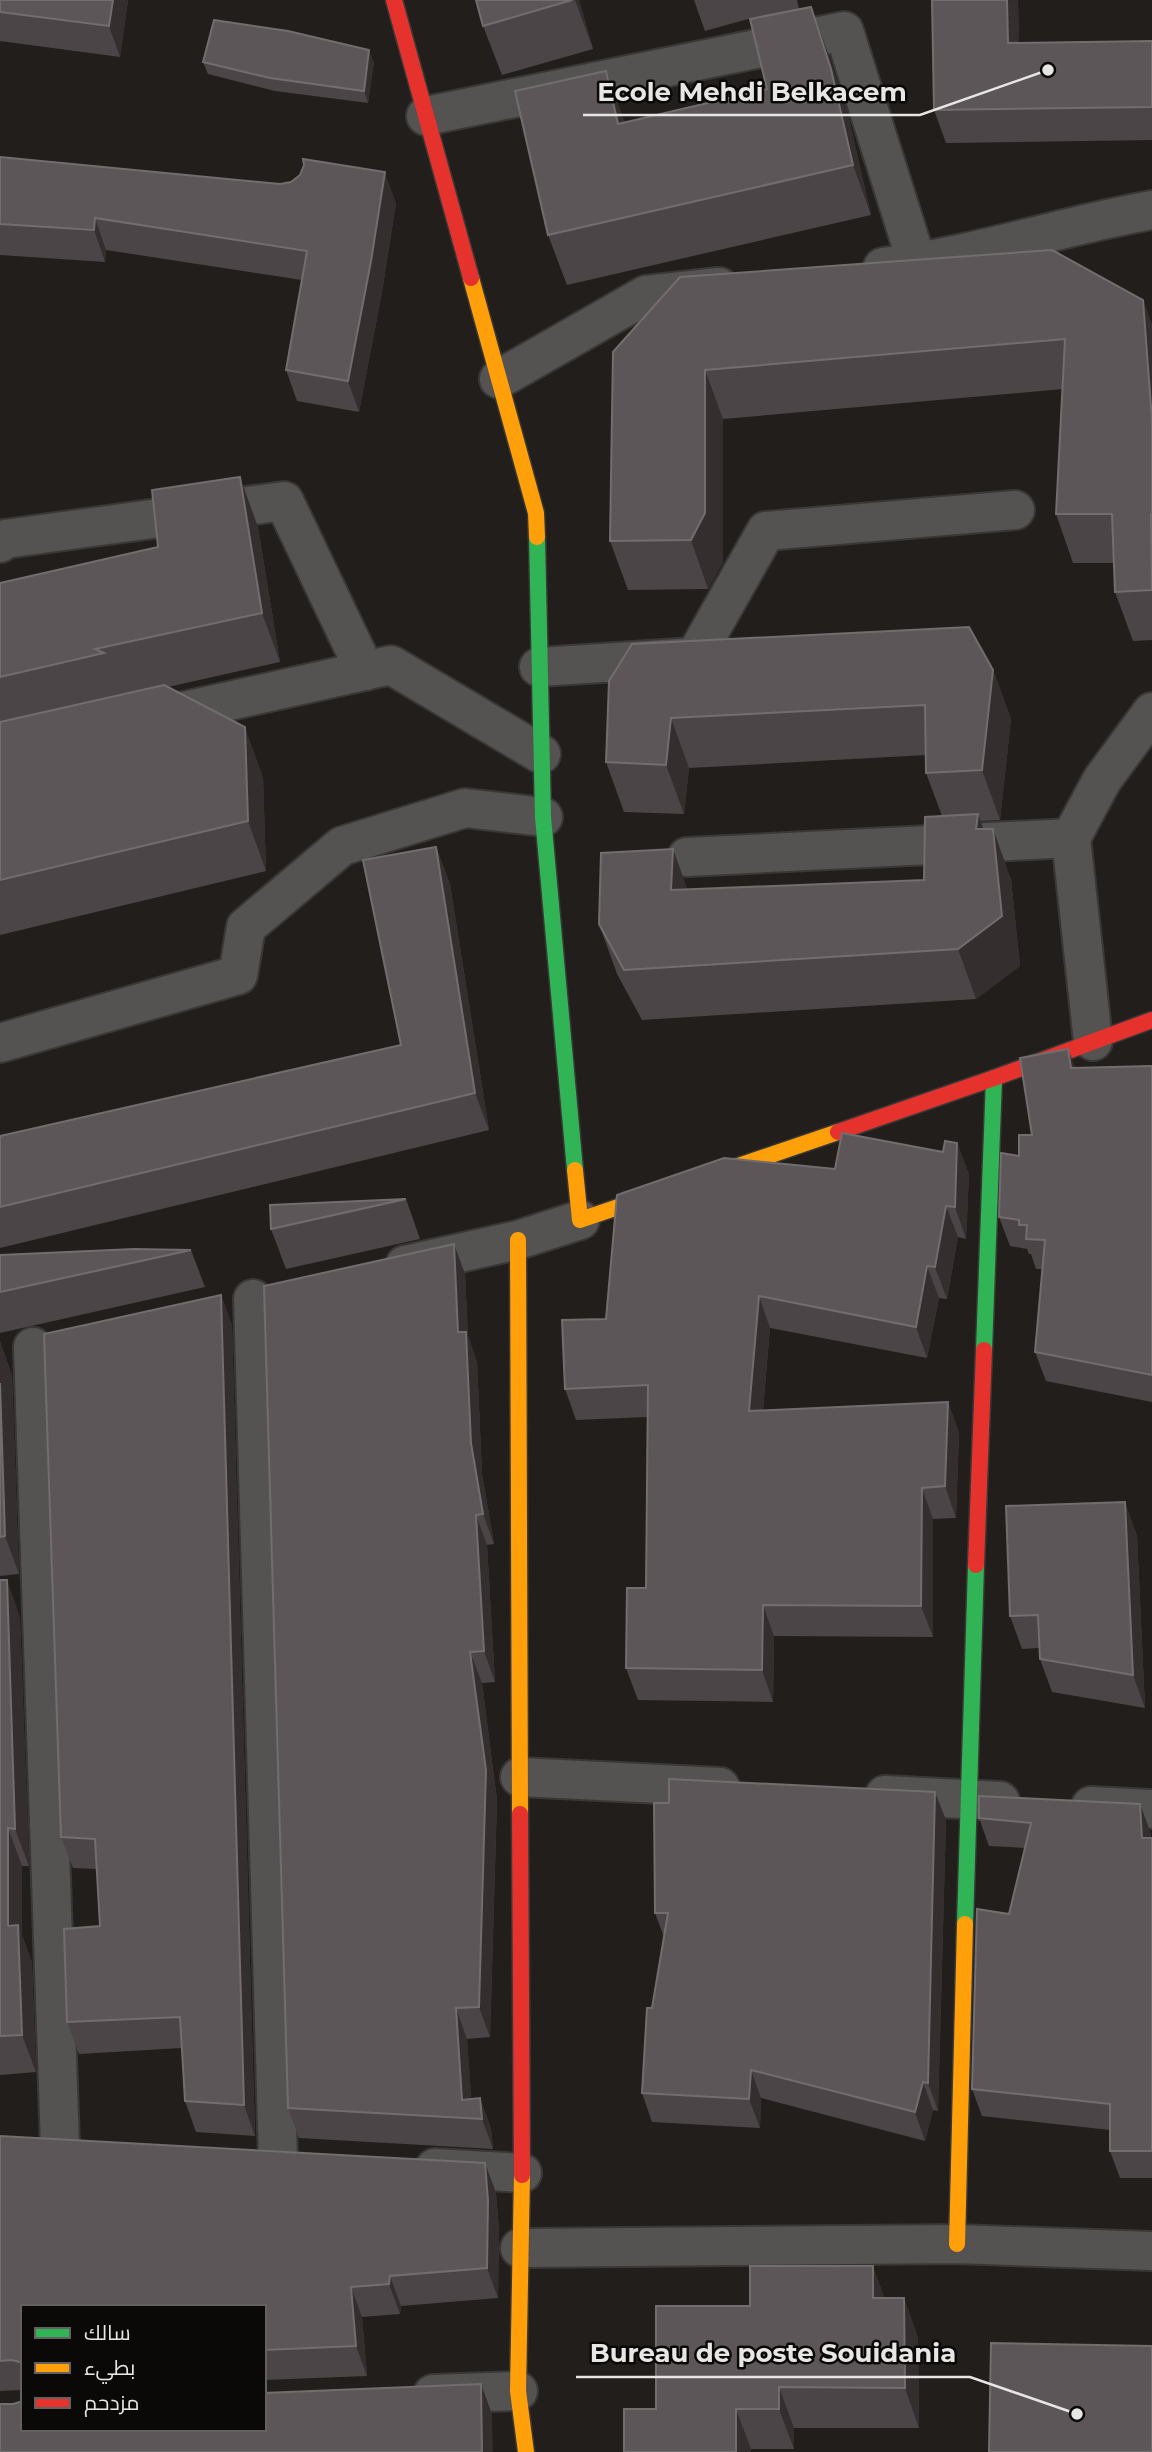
<svg xmlns="http://www.w3.org/2000/svg" width="1152" height="2452" font-family="Montserrat,Cairo,sans-serif">
<rect width="100%" height="100%" fill="#211e1c"/>
<g fill="none" stroke-linecap="round" stroke-linejoin="round">
<defs>
<g id="street">
<polyline points="426,116 844,31 917,263"/>
<path d="M883,267C974,256 1062,226 1152,210"/>
<polyline points="499,379 646,295 719,287"/>
<polyline points="0,543 5,539 284,501 365,671"/>
<polyline points="539,667 695,657 766,531 1015,510"/>
<polyline points="153,718 391,665 541,754"/>
<polyline points="1071,838 1102,780 1152,712"/>
<polyline points="687,857 1071,838 1093,1041"/>
<polyline points="0,1043 238,975 246,927 342,846 465,808 543,817"/>
<polyline points="405,1265 518,1240 580,1220"/>
<polyline points="253,1299 278,2159"/>
<polyline points="33,1347 60,2146"/>
<polyline points="520,1777 720,1787"/>
<polyline points="885,1795 1000,1801"/>
<polyline points="1091,1806 1152,1809"/>
<polyline points="435,2168 522,2173"/>
<polyline points="520,2248 957,2244 1152,2251"/>
<polyline points="433,2394 518,2391"/>
</g>
<g id="fast">
<polyline points="537,537 543,817 575,1170"/>
<polyline points="984,1350 994,1078"/>
<polyline points="965,1924 976,1565"/>
</g>
<g id="slow">
<polyline points="471,278 536,513 537,537"/>
<polyline points="575,1170 580,1220 838,1132"/>
<polyline points="518,1240 520,1814"/>
<polyline points="522,2175 518,2391 526,2452"/>
<polyline points="957,2244 965,1924"/>
</g>
<g id="jam">
<polyline points="394,0 471,278"/>
<polyline points="838,1132 994,1078 1152,1020"/>
<polyline points="976,1565 984,1350"/>
<polyline points="520,1814 522,2175"/>
</g>
</defs>
<use href="#street" stroke="#3a3837" stroke-width="42"/>
<use href="#fast" stroke="#3a3837" stroke-width="19"/>
<use href="#slow" stroke="#3a3837" stroke-width="19"/>
<use href="#jam" stroke="#3a3837" stroke-width="19"/>
<use href="#street" stroke="#555352" stroke-width="38"/>
<use href="#fast" stroke="#30b455" stroke-width="16"/>
<use href="#slow" stroke="#ff9f0a" stroke-width="16"/>
<use href="#jam" stroke="#e5322d" stroke-width="16"/>
</g>
<g fill="#4c4548">
<polygon points="0,0 128,0 120,57 0,41"/>
<polygon points="476,0 579,0 593,49 502,75 483,26"/>
<polygon points="694,0 797,0 799,9 829,56 849,119 871,215 567,285 548,235 625,122 767,89 755,17 705,31"/>
<polygon points="1018,0 1019,43 1152,41 1152,140 946,143 934,110"/>
<polygon points="203,62 374,62 368,103 275,91 208,74"/>
<polygon points="0,157 396,203 382,292 359,412 297,401 286,370 302,280 106,250 105,262 0,255"/>
<polygon points="1143,300 1152,325 1152,640 1133,641 1115,592 1114,563 1073,563 1056,514 1063,389 723,419 723,562 708,589 628,590 610,541 613,352"/>
<polygon points="258,527 280,662 168,687 263,777 266,871 0,935 0,583"/>
<polygon points="993,670 1011,719 1000,820 980,821 983,829 1011,879 1020,966 976,999 642,1020 617,974 599,924 688,890 924,880 942,816 926,773 926,755 689,768 684,814 624,812 606,762 609,681"/>
<polygon points="436,847 450,884 489,1130 0,1248 0,1136 401,1045"/>
<polygon points="1068,1049 1075,1068 1152,1066 1152,1402 1046,1381 1035,1352 1042,1269 1036,1269 1031,1254 1029,1254 1027,1249 1010,1246 999,1217 1019,1156 1032,1135"/>
<polygon points="957,1143 969,1174 966,1239 958,1237 947,1299 939,1298 927,1358 770,1328 763,1410 948,1402 959,1433 956,1518 933,1519 933,1637 774,1636 773,1702 638,1700 626,1668 646,1588 647,1417 576,1420 565,1389 606,1319 835,1169 943,1152"/>
<polygon points="406,1199 420,1239 286,1269 271,1229"/>
<polygon points="454,1244 465,1274 468,1336 477,1362 482,1474 494,1544 487,1545 495,1682 482,1683 497,1800 490,2037 467,2039 471,2099 480,2098 491,2129 493,2149 299,2138 288,2108"/>
<polygon points="191,1250 205,1287 0,1333 0,1255"/>
<polygon points="221,1295 232,1326 255,2136 196,2132 185,2101 182,2048 79,2054 67,2022 100,1926 97,1869 73,1868 61,1837"/>
<polygon points="0,1342 12,1375 19,1574 0,1576"/>
<polygon points="1137,1535 1145,1708 1052,1692 1040,1659 1039,1648 1022,1649 1010,1616"/>
<polygon points="0,1580 20,1617 29,1866 22,1866 22,1935 32,1963 36,2072 0,2075"/>
<polygon points="979,1818 1150,1831 1151,1838 1152,1838 1152,2178 1120,2178 1110,2151 1110,2130 982,2116 972,2089 1009,1914 1025,1848 989,1846"/>
<polygon points="946,1820 938,2111 933,2110 925,2141 761,2098 760,2128 652,2122 642,2093 652,2008 664,1937 655,1913"/>
<polygon points="0,2136 485,2163 496,2193 499,2230 498,2298 401,2306 400,2314 362,2317 367,2376 264,2380 264,2307 23,2307 23,2390 0,2391"/>
<polygon points="884,2298 904,2298 918,2338 919,2428 794,2428 794,2449 751,2449 751,2452 624,2452 750,2306"/>
</g>
<g fill="#342e2f">
<polygon points="113,0 128,0 120,57 109,26"/>
<polygon points="575,0 579,0 593,49"/>
<polygon points="1007,0 1018,0 1020,76 1008,43"/>
<polygon points="811,7 829,56 849,119 871,215 853,165"/>
<polygon points="369,50 374,62 368,103 364,91"/>
<polygon points="606,71 624,120 636,173 618,124"/>
<polygon points="385,172 396,203 382,292 359,412 348,381"/>
<polygon points="95,218 106,250 105,262 94,230"/>
<polygon points="1143,300 1152,325 1152,420"/>
<polygon points="705,370 723,419 723,562 708,589 691,540"/>
<polygon points="240,477 258,527 280,662 262,613"/>
<polygon points="993,670 1011,719 1000,820 982,770"/>
<polygon points="671,718 689,768 684,814 666,765"/>
<polygon points="245,727 263,777 266,871 248,821"/>
<polygon points="978,814 996,864 976,829"/>
<polygon points="993,829 1011,879 1020,966 976,999 958,949"/>
<polygon points="436,847 450,884 489,1130 475,1093"/>
<polygon points="673,849 691,899 671,890"/>
<polygon points="1068,1049 1079,1078 1071,1068"/>
<polygon points="957,1143 969,1174 966,1239 955,1207"/>
<polygon points="946,1206 958,1237 947,1299 935,1267"/>
<polygon points="454,1244 465,1274 468,1336 477,1362 482,1474 494,1544 483,1514 471,1443 458,1332"/>
<polygon points="927,1266 939,1298 927,1358 916,1327"/>
<polygon points="221,1295 232,1326 255,2136 244,2105"/>
<polygon points="759,1296 770,1328 760,1442 749,1411"/>
<polygon points="0,1342 12,1375 19,1574 5,1536 0,1383"/>
<polygon points="948,1402 959,1433 956,1518 945,1486"/>
<polygon points="922,1488 933,1519 933,1637 921,1606"/>
<polygon points="1125,1502 1137,1535 1145,1708 1133,1675"/>
<polygon points="476,1515 487,1545 495,1682 484,1651"/>
<polygon points="7,1580 20,1617 29,1866 15,1829"/>
<polygon points="763,1605 774,1636 773,1702 762,1670"/>
<polygon points="470,1652 482,1683 497,1800 490,2037 479,2007"/>
<polygon points="935,1792 946,1820 938,2111 928,2083"/>
<polygon points="1140,1804 1150,1831 1152,1865 1142,1838"/>
<polygon points="8,1828 22,1866 22,1935 32,1963 36,2072 22,2035 8,1926"/>
<polygon points="456,2008 467,2039 473,2118 462,2100"/>
<polygon points="751,2070 761,2098 760,2128 749,2099"/>
<polygon points="923,2082 933,2110 925,2141 915,2112"/>
<polygon points="480,2098 491,2129 493,2149 482,2119"/>
<polygon points="485,2163 496,2193 499,2230 498,2298 487,2268"/>
<polygon points="873,2266 888,2307 873,2298"/>
<polygon points="390,2276 401,2306 400,2314 389,2284"/>
<polygon points="351,2287 362,2317 367,2376 356,2346"/>
<polygon points="904,2298 918,2338 919,2428 905,2388"/>
<polygon points="481,2384 492,2414 493,2452 482,2452"/>
<polygon points="779,2387 794,2428 794,2449 779,2409"/>
<polygon points="736,2409 751,2449 751,2452 736,2452"/>
</g>
<g fill="#5d5659" stroke="#726d6e" stroke-width="2">
<polygon points="0,0 113,0 109,26 0,12"/>
<polygon points="476,0 572,0 483,26"/>
<polygon points="932,0 1007,0 1008,43 1152,41 1152,107 934,110"/>
<polygon points="811,7 831,69 853,165 548,235 515,91 606,71 618,124 767,89 750,19"/>
<polygon points="214,20 288,31 369,50 364,91 270,78 203,62"/>
<polygon points="0,157 280,184 291,182 300,175 304,165 303,159 385,172 371,261 348,381 286,370 307,251 95,218 94,230 0,224"/>
<polygon points="1052,250 1143,300 1152,420 1152,514 1151,514 1152,590 1115,592 1112,514 1056,514 1065,339 705,370 705,513 691,540 610,541 613,352 680,277"/>
<polygon points="240,477 262,613 95,649 104,653 0,677 0,583 158,547 152,490"/>
<polygon points="969,627 993,670 982,770 926,773 925,705 671,718 666,765 606,762 609,681 632,644"/>
<polygon points="164,685 245,727 248,821 0,880 0,722"/>
<polygon points="978,814 976,829 993,829 1002,916 958,949 624,970 599,924 601,853 673,849 671,890 924,880 925,817"/>
<polygon points="436,847 475,1093 0,1207 0,1136 401,1045 363,860"/>
<polygon points="1068,1049 1071,1068 1152,1066 1152,1375 1035,1352 1045,1240 1026,1239 1027,1225 1019,1225 1019,1220 999,1217 1001,1153 1019,1156 1019,1135 1032,1135 1020,1058"/>
<polygon points="842,1133 943,1152 945,1141 957,1143 955,1207 946,1206 935,1267 927,1266 916,1327 759,1296 749,1411 948,1402 945,1486 922,1488 921,1606 763,1605 762,1670 626,1668 627,1588 646,1588 648,1385 565,1389 562,1320 606,1319 617,1195 724,1158 835,1169"/>
<polygon points="406,1199 271,1229 270,1205"/>
<polygon points="454,1244 458,1332 466,1332 471,1443 483,1514 476,1515 484,1651 470,1652 486,1770 479,2007 456,2008 462,2100 480,2098 482,2119 288,2108 264,1286"/>
<polygon points="134,1249 191,1250 0,1292 0,1255"/>
<polygon points="221,1295 244,2105 185,2101 180,2017 67,2022 64,1929 100,1926 95,1839 61,1837 44,1334"/>
<polygon points="0,1383 5,1536 0,1537"/>
<polygon points="1125,1502 1133,1675 1040,1659 1038,1615 1010,1616 1006,1506"/>
<polygon points="0,1580 7,1580 15,1829 8,1828 8,1926 18,1925 22,2035 0,2036"/>
<polygon points="669,1779 935,1792 928,2083 923,2082 915,2112 751,2070 749,2099 642,2093 647,2008 652,2008 668,1913 655,1913 654,1803 669,1803"/>
<polygon points="979,1796 1140,1804 1142,1838 1152,1838 1152,2151 1110,2151 1110,2104 972,2089 977,1909 1009,1914 1031,1823 979,1818"/>
<polygon points="0,2136 485,2163 488,2200 487,2268 390,2276 389,2284 351,2287 356,2346 264,2350 264,2307 23,2307 23,2363 12,2360 0,2361"/>
<polygon points="750,2266 873,2266 873,2298 904,2298 905,2388 779,2387 779,2409 736,2409 736,2452 624,2452 624,2409 656,2409 656,2306 750,2306"/>
<polygon points="991,2343 1152,2346 1152,2452 989,2452"/>
<polygon points="481,2384 482,2452 0,2452 0,2404 13,2404 23,2401 23,2429 264,2429 264,2393"/>
</g>
<path fill="none" stroke="#e8e6e4" stroke-width="2.5" d="M1048 70L920 115H583M1077 2414L970 2377H576"/>
<g fill="#e8e6e4" stroke="#0a0908" stroke-width="2.5">
<circle cx="1048" cy="70" r="7"/>
<circle cx="1077" cy="2414" r="7"/>
</g>
<g font-size="26" text-anchor="middle" font-weight="bold" fill="#e8e6e4" stroke="#0a0908" stroke-width="5" stroke-linejoin="round" paint-order="stroke">
<text x="752" y="101">Ecole Mehdi Belkacem</text>
<text x="773" y="2362">Bureau de poste Souidania</text>
</g>
<rect x="21" y="2305" width="245" height="126" fill="#0a0908" stroke="#636160" stroke-width="2"/>
<rect x="35" y="2328" width="35" height="10" fill="#30b455" stroke="#636160" stroke-width="2"/>
<text x="84" y="2340" font-size="21" fill="#e8e6e4">سالك</text>
<rect x="35" y="2363" width="35" height="10" fill="#ff9f0a" stroke="#636160" stroke-width="2"/>
<text x="84" y="2375" font-size="21" fill="#e8e6e4">بطيء</text>
<rect x="35" y="2398" width="35" height="10" fill="#e5322d" stroke="#636160" stroke-width="2"/>
<text x="84" y="2410" font-size="21" fill="#e8e6e4">مزدحم</text>
</svg>
